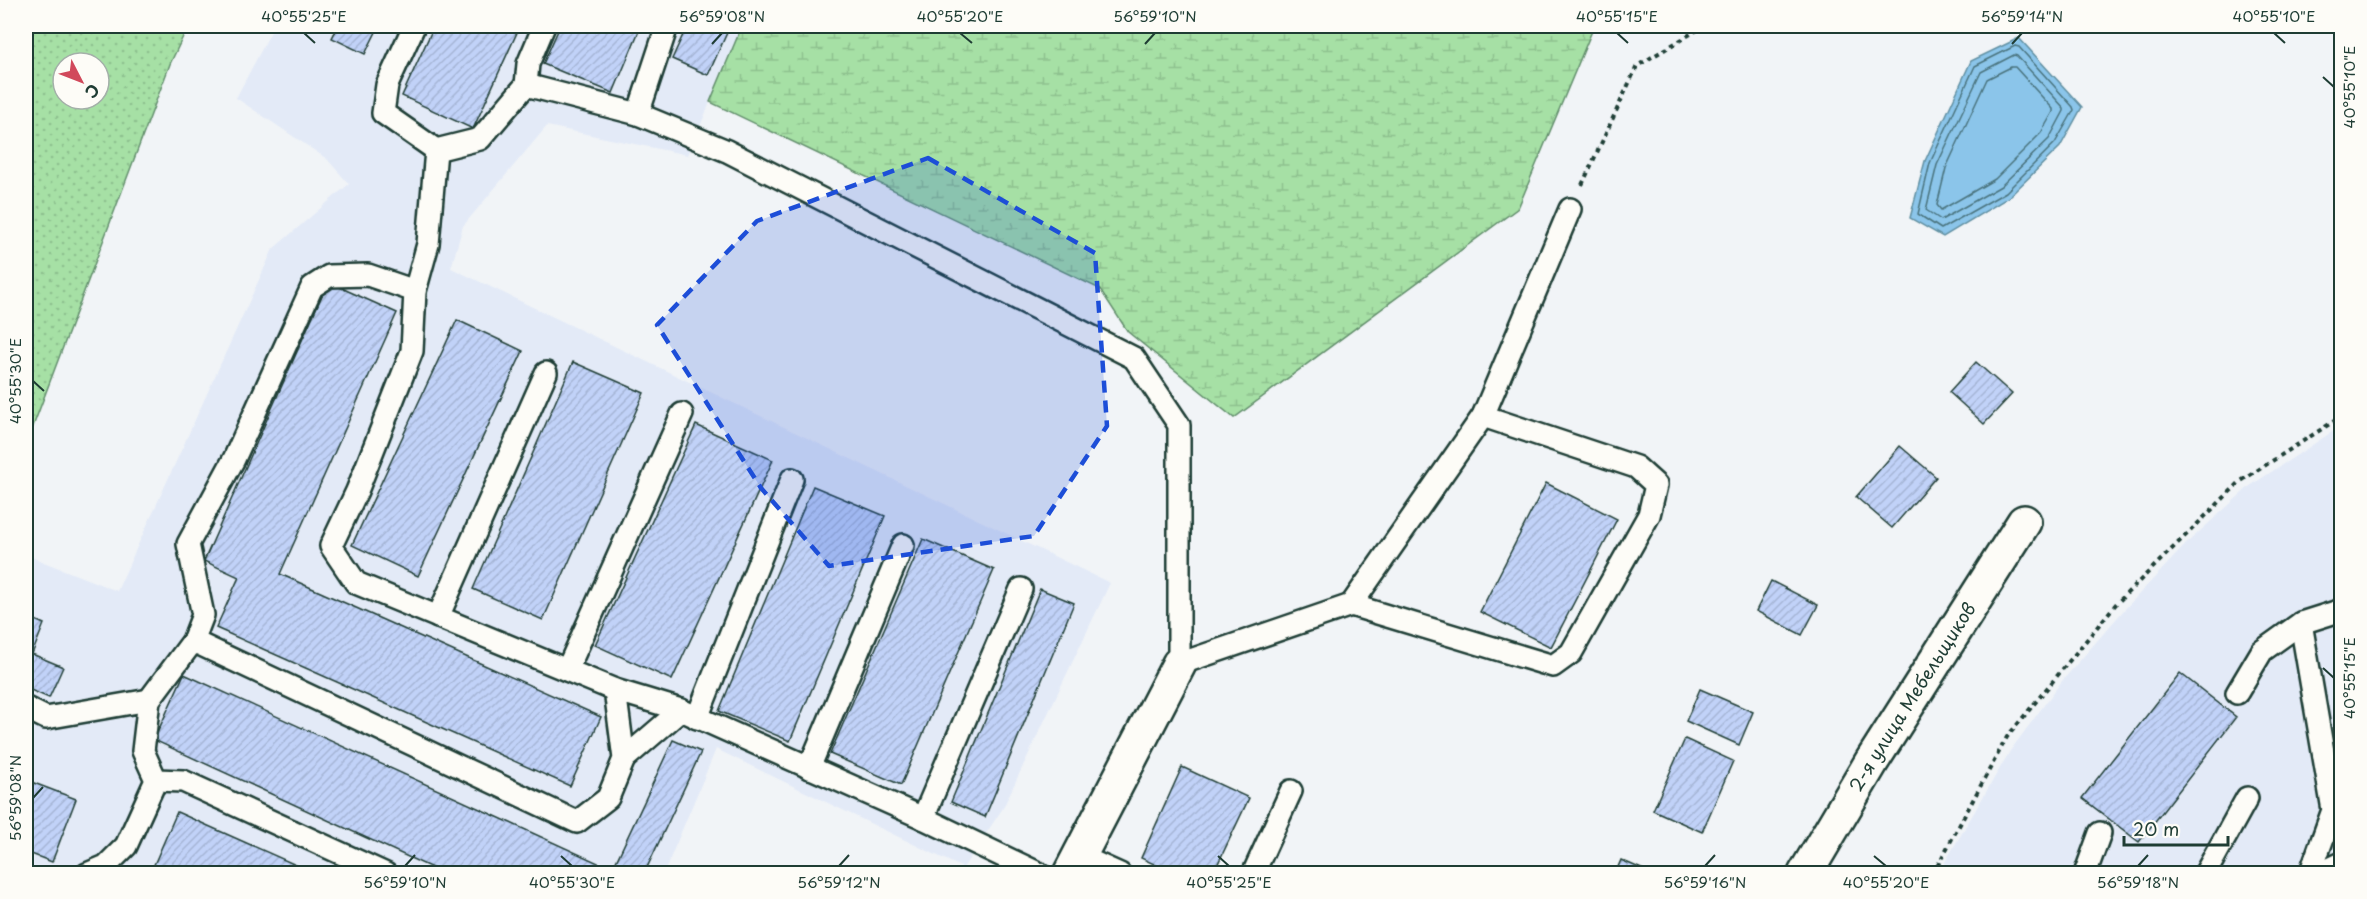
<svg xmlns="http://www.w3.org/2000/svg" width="2367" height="899" font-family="'Playpen Sans',sans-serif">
<defs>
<pattern id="wetland-marsh" width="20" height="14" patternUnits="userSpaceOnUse" patternTransform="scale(1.5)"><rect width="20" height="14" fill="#a6e0a5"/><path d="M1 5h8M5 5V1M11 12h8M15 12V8" fill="none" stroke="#8ec18f"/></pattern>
<pattern id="park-dots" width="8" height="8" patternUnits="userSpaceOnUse" patternTransform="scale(1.5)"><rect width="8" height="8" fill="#a6e0a5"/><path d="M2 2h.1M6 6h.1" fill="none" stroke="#8ec18f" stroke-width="1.8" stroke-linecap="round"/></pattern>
<pattern id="building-hatch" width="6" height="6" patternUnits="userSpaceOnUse" patternTransform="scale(1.5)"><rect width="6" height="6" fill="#c1d2f8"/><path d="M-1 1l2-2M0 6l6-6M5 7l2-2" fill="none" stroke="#a5b5d5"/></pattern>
</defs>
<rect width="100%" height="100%" fill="#f1f4f7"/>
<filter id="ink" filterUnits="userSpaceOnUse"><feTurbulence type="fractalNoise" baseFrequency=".0167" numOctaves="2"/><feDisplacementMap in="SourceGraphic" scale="12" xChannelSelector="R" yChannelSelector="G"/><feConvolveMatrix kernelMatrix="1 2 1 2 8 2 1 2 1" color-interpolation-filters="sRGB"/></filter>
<g filter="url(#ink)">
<g fill="#e3eaf7">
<polygon points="274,26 742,26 688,155 547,126 463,226 451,268 1110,583 1003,808 963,868 716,749 664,873 26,874 26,555 117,591 273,249 349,184 327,159 236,98"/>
<polygon points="2341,426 2341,873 1938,874 2010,751 2062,681 2124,610 2189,541 2250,486"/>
</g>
<polygon fill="url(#wetland-marsh)" stroke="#628e6c" stroke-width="1.5" points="742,26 1594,26 1518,208 1234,418 1128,332 1100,289 710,102"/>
<path fill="url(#park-dots)" stroke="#628e6c" stroke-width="1.5" fill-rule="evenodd" d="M26,26H188L170,64L26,445ZM63,63H99V99H63Z"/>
<polygon fill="#8bc5ea" stroke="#608fa1" stroke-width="1.5" points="2019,38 2082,107 2060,147 2009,197 1943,237 1910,218 1925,161 1971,61"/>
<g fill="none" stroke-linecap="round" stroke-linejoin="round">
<g stroke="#4a737d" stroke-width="1.5">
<polygon points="2015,46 2019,47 2073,107 2074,110 2055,143 2006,192 1941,229 1918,214 1930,163 1975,66"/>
<polygon points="2014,55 2017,56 2064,108 2064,111 2049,139 2001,186 1941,220 1926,210 1937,165 1981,72"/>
<polygon points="2011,67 2015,67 2053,109 2053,112 2041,133 1995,179 1941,210 1937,205 1946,168 1987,79"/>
</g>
</g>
<g fill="url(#building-hatch)" stroke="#1f3d34" stroke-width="1.5">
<polygon points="338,26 379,26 365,54 332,38"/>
<polygon points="434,26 520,26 473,129 402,96"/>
<polygon points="560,26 641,26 613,93 543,64"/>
<polygon points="687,26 730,26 708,75 672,59"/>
<polygon points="328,282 397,313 280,574 601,717 570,786 216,628 239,577 204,561"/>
<polygon points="457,320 523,351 418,576 352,545"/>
<polygon points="573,362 644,393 543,620 473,589"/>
<polygon points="1976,362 2012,394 1984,424 1949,392"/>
<polygon points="696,425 773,460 672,680 595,645"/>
<polygon points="1900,446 1936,477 1892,528 1856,497"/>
<polygon points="1546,483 1617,519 1551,647 1480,612"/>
<polygon points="813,486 885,516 790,741 719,711"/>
<polygon points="923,539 994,570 901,785 830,754"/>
<polygon points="1771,581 1818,605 1802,635 1756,611"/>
<polygon points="1040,589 1074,603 985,817 951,802"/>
<polygon points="26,616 44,624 32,654 63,667 49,698 26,688"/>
<polygon points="2180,673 2236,717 2139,842 2082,798"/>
<polygon points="184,674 618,872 617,874 445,874 154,740"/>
<polygon points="1700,689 1753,712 1739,745 1686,721"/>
<polygon points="1685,739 1733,761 1702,832 1653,810"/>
<polygon points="673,740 701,752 644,874 635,874 615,864"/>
<polygon points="1182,767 1249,798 1213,874 1175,874 1141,858"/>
<polygon points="26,780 76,799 52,862 26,852"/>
<polygon points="177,812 316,874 150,874"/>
<polygon points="1621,860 1653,874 1615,874"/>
</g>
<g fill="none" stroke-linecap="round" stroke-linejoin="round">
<defs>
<g id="service">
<polyline points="414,26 387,85 383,113 436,150 428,244 415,291"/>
<polyline points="526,85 528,64 544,26"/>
<polyline points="638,114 667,26"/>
<polyline points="436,150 480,139 526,85 638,114 727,151 1134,358 1179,425 1179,664 1351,605 1553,666 1571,653 1649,515 1656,485 1636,467 1483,416"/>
<polyline points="1351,605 1483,416 1570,209"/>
<polyline points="438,617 546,373"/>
<polyline points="193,641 577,822 608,798 624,759 615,690"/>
<polyline points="567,670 682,414"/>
<polyline points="2237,693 2262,651 2301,623"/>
<polyline points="149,700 193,641 203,615 188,544 234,459 312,287 329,276 368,275 415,291 412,351 357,491 331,546 356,583 615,690 681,710 923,818 1040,874"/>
<polyline points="26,708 46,718 149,700 143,751 156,780 126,846 106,866 87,874"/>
<polyline points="697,718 792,479"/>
<polyline points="624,759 681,710"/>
<polyline points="809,768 903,545"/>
<polyline points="156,780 183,781 386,874"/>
<polyline points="923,818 1021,589"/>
<polyline points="1080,856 1120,874"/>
<polyline points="1253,874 1291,791"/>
<polyline points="2085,874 2100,833"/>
<polyline points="2205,874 2247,798"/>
<polyline points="2310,874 2333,810 2301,623 2342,610"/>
<polyline points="2319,874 2342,863"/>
</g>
<g id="minor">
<polyline points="1070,874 1179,664"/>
<path id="s1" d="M1805,874L1872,761L2024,522"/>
</g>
</defs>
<use href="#service" stroke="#1f3d34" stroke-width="26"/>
<use href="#minor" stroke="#1f3d34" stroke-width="38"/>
<g stroke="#1f3d34" stroke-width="4" stroke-dasharray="4.5 4.5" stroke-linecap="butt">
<polyline points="1797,26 1818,26"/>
<polyline points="1582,185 1637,66 1704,26"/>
<polyline points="1933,874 2007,737 2116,604 2241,481 2342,416"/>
</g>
<use href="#service" stroke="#fdfcf7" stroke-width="21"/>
<use href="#minor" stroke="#fdfcf7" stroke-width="33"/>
</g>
</g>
<path fill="#1d4ed8" fill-opacity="0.2" stroke="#1d4ed8" stroke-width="4.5" stroke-dasharray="12 8" stroke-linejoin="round" d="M928,158L1095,253L1107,426L1034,536L829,566L761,488L657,325L757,221Z"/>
<path fill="none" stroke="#1f3d34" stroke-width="2" d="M304,33L315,43M960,33L972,43M1617,33L1628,43M2274,33L2285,43M712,44L722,33M1145,44L1155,33M2012,44L2022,33M2323,77L2334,87M33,381L44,391M2323,668L2334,678M33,798L43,787M561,856L572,866M1218,856L1229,866M1874,856L1886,866M405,866L415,855M839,866L849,855M1705,866L1715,855M2138,866L2148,855"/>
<g text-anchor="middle" stroke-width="4.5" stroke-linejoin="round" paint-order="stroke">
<g font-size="18" fill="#1f3d34" stroke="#fdfcf7">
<text dy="6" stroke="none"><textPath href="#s1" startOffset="207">2-я улица Мебельщиков</textPath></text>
</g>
</g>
<rect width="2367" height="899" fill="none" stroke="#fdfcf7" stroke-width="66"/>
<g transform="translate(81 81) rotate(132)"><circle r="28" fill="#fdfcf7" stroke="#a4b0a9" stroke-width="1.5"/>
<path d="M0-4.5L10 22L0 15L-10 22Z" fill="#d1495b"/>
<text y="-9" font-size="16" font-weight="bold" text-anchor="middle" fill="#1f3d34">С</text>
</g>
<path d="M2124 836v9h104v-9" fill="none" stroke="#1f3d34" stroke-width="3"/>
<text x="2133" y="836" font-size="18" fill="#1f3d34" stroke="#fdfcf7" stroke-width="4.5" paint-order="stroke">20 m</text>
<rect x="33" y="33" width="2301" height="833" fill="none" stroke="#1f3d34" stroke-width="2"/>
<g font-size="15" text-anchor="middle" fill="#1f3d34">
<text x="304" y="22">40°55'25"E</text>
<text x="722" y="22">56°59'08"N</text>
<text x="960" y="22">40°55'20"E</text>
<text x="1155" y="22">56°59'10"N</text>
<text x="1617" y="22">40°55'15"E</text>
<text x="2022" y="22">56°59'14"N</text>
<text x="2274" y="22">40°55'10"E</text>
<text transform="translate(2350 87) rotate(-90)" y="5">40°55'10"E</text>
<text transform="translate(16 381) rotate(-90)" y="5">40°55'30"E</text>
<text transform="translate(2350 678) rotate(-90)" y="5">40°55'15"E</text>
<text transform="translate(16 798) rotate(-90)" y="5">56°59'08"N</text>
<text x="405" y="888">56°59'10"N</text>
<text x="572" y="888">40°55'30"E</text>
<text x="839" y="888">56°59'12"N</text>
<text x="1229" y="888">40°55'25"E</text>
<text x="1705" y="888">56°59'16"N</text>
<text x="1886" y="888">40°55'20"E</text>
<text x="2138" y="888">56°59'18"N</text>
</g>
</svg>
